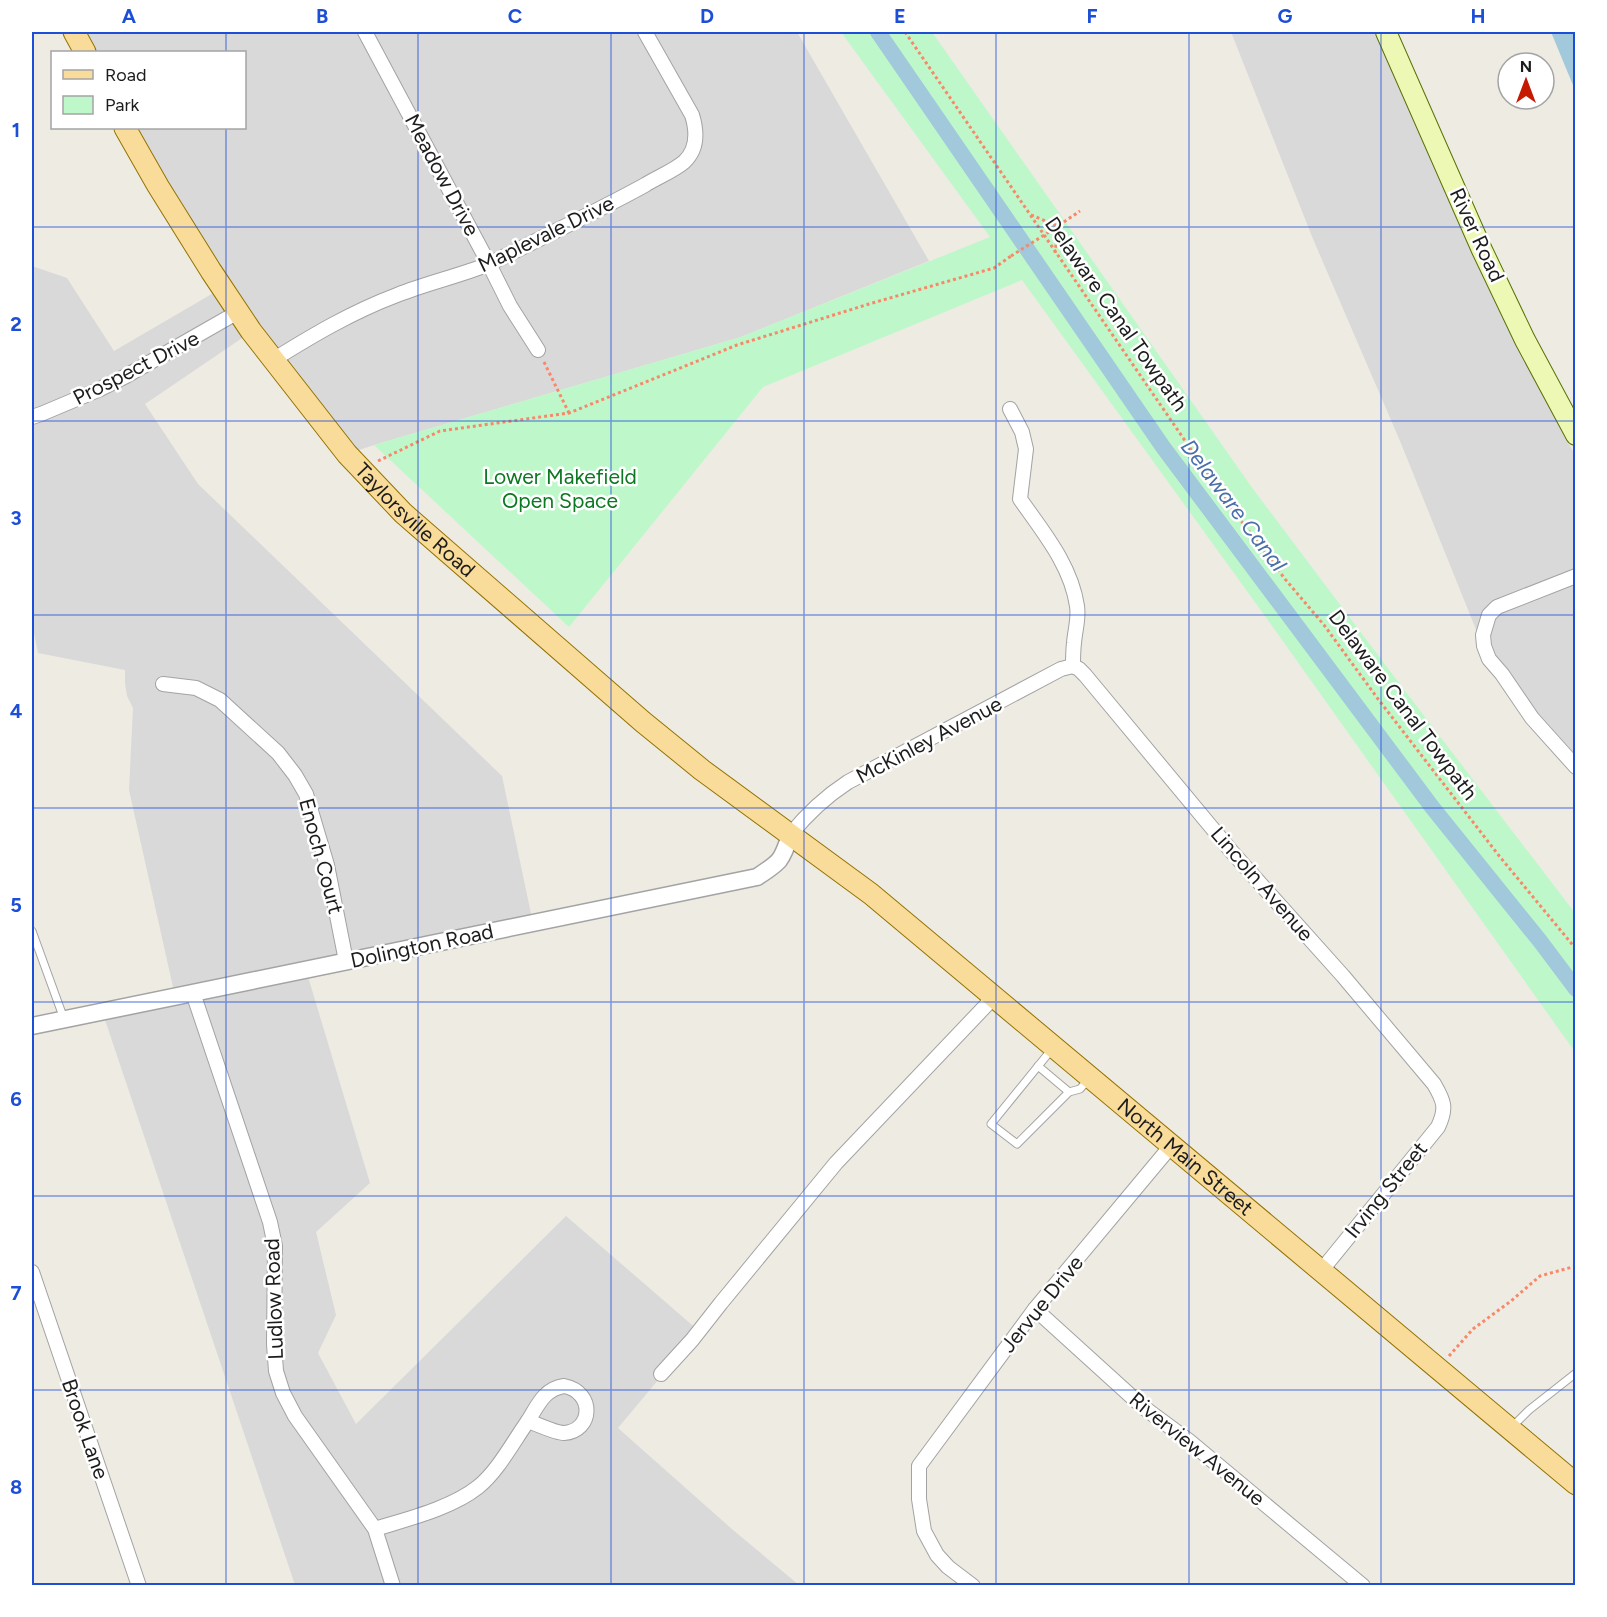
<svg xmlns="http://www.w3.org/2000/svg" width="1607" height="1617" font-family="Figtree,sans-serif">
<rect width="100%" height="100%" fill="#eeebe2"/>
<g fill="#dad9d9">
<polygon points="74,32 797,32 929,261 741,337 374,445 347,454 251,332 145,404 198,484 502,776 533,923 306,970 370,1183 316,1232 336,1315 318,1353 356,1424 566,1216 699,1331 618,1428 733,1530 799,1585 295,1585 102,1011 175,996 129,790 133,708 127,696 125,683 125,670 38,653 32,623 32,266 67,278 114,351 222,288 125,128 244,128 244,52 85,52"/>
<polygon points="1231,32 1376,32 1487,281 1558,424 1575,455 1575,754 1527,701 1477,632 1400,441 1313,239"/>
</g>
<polygon fill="#bef8ca" points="841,32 932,32 1253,489 1396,679 1575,913 1575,1052 1270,623 1022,280 763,387 569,627 374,445 741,337 990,237"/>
<polygon fill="#a2c8db" points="1551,32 1575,32 1575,90"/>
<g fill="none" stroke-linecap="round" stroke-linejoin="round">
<polyline stroke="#a2c8db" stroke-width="16" points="878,32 1163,447 1432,807 1540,941 1576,989"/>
<defs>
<g id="service">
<polyline points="32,931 64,1019"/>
<polyline points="1052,1049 991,1124 1017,1144 1069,1092 1080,1089 1088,1080"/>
<polyline points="1038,1066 1069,1092"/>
<polyline points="1512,1427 1529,1410 1576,1373"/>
</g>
<g id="minor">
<polyline points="365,32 489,264 510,306 538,350"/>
<path d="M273,360C313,335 352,312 397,295C427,283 459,276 489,264C541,238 594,213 645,185C656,178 675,170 684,162C698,149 697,131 692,115L645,32"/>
<path d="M1010,409L1022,432L1026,449L1020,499C1043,532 1071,565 1077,606C1079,619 1075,630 1074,643C1073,651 1073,659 1073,666"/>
<polyline points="32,417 41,414 98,390 126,376 238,312"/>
<polyline points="1576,576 1497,607 1489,615 1483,635 1484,646 1489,659 1502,674 1532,718 1576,767"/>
<path d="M1073,666L1079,669L1085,675L1232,852L1343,976L1434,1084C1444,1101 1447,1108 1438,1127L1321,1271"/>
<polyline points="163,684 196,688 220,700 278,753 295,775 306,794 327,865 346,961"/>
<path d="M790,835C807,814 825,797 848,782L1061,669L1073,666"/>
<polyline points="193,993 270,1222 275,1246 274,1344 276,1371 283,1393 295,1416 375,1529 393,1586"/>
<polyline points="32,1272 139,1586"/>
<polyline points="1035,1309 1143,1407 1189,1441 1363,1586"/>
<polyline points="661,1374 692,1340 721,1303 836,1163 994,997"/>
<path d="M564,1386C595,1392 593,1431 564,1433C555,1433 537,1424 528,1421C538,1405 544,1389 564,1386Z"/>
<path d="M375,1529C407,1519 452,1508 478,1487C498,1471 513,1442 528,1421"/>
<polyline points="973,1586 948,1567 937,1555 924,1531 919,1499 919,1466 1035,1309 1171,1146"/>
</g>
<path id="tertiary" d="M32,1026L757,877C780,862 782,861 790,835"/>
<polyline id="secondary" points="1386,32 1482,250 1525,340 1576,435"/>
<g id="primary">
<polyline points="74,32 85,52"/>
<path id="s1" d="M125,128L158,186L211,271L251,331L347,454L403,513L643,722L702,770L871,894L1576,1484"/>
</g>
</defs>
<use href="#service" stroke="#a3a3a3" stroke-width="9"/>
<use href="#minor" stroke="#a3a3a3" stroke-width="16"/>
<use href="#tertiary" stroke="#a3a3a3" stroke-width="19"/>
<use href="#secondary" stroke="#597106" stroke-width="22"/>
<use href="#primary" stroke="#937302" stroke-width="23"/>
<g stroke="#f88869" stroke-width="3" stroke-dasharray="3 3" stroke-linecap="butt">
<polyline points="905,32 1227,502 1285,579 1324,625 1378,699 1500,857 1576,949"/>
<polyline points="1031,215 1058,226 1055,253"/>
<polyline points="1049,232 1080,211"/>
<polyline points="544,362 569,413"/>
<polyline points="378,461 440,431 569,413 737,345 869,304 994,268 1011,256"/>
<polyline points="1449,1356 1473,1329 1511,1301 1540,1276 1576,1266"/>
</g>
<use href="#service" stroke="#fff" stroke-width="7"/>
<use href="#minor" stroke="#fff" stroke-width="14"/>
<use href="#tertiary" stroke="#fff" stroke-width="16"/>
<use href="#secondary" stroke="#edf8b5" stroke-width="20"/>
<use href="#primary" stroke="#fadc9a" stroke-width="21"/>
<polyline stroke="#f88869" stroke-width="3" stroke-dasharray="3 3" stroke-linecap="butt" points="1011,256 1049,232"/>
</g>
<path fill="none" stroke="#1d4ed8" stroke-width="1.5" stroke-opacity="0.55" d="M226,32V52M418,32V1586M611,32V1586M804,32V1586M996,32V1586M1189,32V1586M1381,32V1586M226,128V1586M32,227H1576M32,421H1576M32,615H1576M32,808H1576M32,1002H1576M32,1196H1576M32,1390H1576"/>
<g text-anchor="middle" stroke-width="5" stroke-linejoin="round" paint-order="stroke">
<g font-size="21" fill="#1c1c1c" stroke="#fff">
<text transform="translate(442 175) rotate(62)" y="7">Meadow Drive</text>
<text transform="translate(546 234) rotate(-26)" y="7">Maplevale Drive</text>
<text transform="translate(1477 235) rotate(65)" y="7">River Road</text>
<text transform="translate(1116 314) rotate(55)" y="7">Delaware Canal Towpath</text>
<text transform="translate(136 368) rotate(-27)" y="7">Prospect Drive</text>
<text dy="7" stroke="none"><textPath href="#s1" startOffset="490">Taylorsville Road</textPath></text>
<text transform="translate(1403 705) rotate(53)" y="7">Delaware Canal Towpath</text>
<text transform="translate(929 740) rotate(-28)" y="7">McKinley Avenue</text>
<text transform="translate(321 856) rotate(75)" y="7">Enoch Court</text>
<text transform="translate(1262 884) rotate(49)" y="7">Lincoln Avenue</text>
<text transform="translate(422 946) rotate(-12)" y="7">Dolington Road</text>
<text dy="7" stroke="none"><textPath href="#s1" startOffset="1490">North Main Street</textPath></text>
<text transform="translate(1386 1190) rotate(-51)" y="7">Irving Street</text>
<text transform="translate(274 1299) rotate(-92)" y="7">Ludlow Road</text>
<text transform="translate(1042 1304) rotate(-51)" y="7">Jervue Drive</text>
<text transform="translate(85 1429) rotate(71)" y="7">Brook Lane</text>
<text transform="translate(1197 1449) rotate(39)" y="7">Riverview Avenue</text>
</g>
<g font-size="21" fill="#0c7822" stroke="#fff">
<text x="560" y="484">Lower Makefield<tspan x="560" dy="24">Open Space</tspan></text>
</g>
<g font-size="22" font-style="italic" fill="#4a6faa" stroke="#fff">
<text transform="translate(1234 505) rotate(53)" y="8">Delaware Canal</text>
</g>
</g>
<rect width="1607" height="1617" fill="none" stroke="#ffffff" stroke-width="66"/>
<rect x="51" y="51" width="195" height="78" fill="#ffffff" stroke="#a4a4a4" stroke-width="1.5"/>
<rect x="63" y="70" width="30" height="9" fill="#fadc9a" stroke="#a4a4a4" stroke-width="1.5"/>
<text x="105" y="81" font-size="18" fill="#1c1c1c">Road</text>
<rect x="63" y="96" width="30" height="18" fill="#bef8ca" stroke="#a4a4a4" stroke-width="1.5"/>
<text x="105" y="111" font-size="18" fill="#1c1c1c">Park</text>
<g transform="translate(1526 81)"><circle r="28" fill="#ffffff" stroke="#a4a4a4" stroke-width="1.5"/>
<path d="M0-4.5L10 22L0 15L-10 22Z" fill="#c61902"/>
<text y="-9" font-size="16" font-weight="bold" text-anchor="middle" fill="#1c1c1c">N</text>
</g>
<rect x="33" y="33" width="1541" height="1551" fill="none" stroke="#1d4ed8" stroke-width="2"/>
<g font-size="20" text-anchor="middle" font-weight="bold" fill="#1d4ed8">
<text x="129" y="23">A</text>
<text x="322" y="23">B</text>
<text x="515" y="23">C</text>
<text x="707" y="23">D</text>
<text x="900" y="23">E</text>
<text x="1092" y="23">F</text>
<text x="1285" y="23">G</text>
<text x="1478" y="23">H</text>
<text x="16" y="137">1</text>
<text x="16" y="331">2</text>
<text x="16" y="525">3</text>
<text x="16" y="718">4</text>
<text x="16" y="912">5</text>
<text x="16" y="1106">6</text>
<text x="16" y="1300">7</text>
<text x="16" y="1494">8</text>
</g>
</svg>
